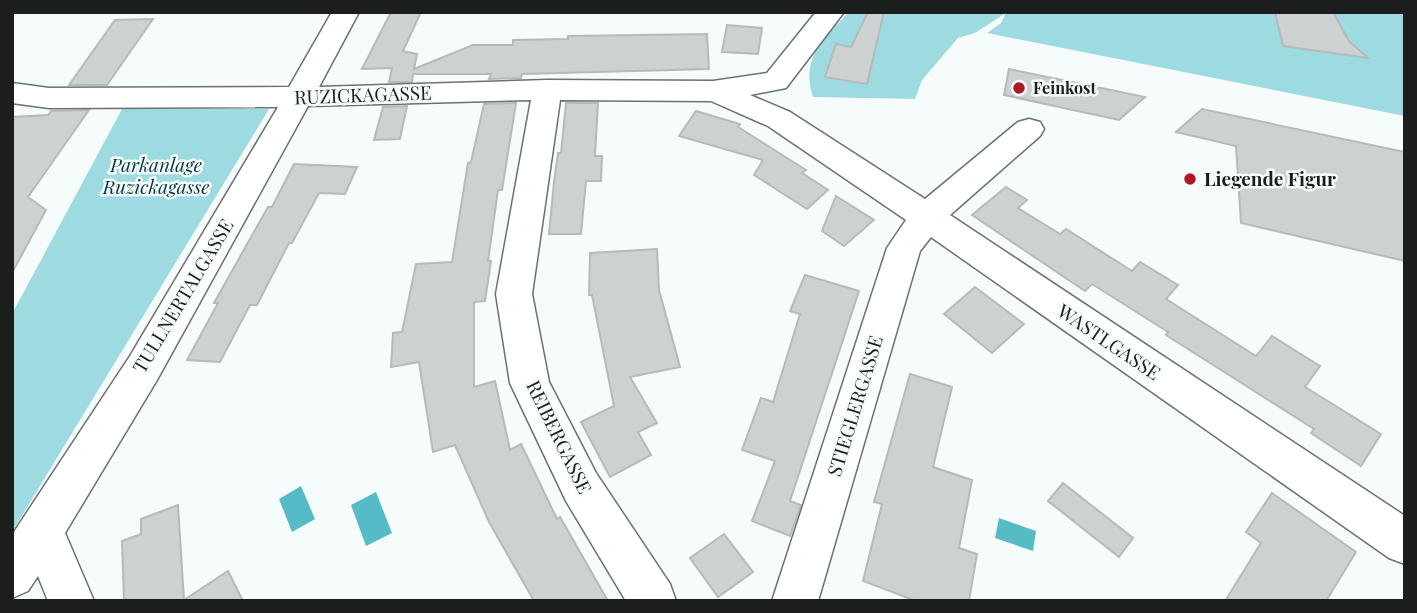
<svg xmlns="http://www.w3.org/2000/svg" width="1417" height="613" font-family="'Playfair Display',serif">
<rect width="100%" height="100%" fill="#f6fcfc"/>
<g fill="#9edbe1">
<path d="M849,12H1405V116L987,33L1001,23L1006,13L975,33L958,38L922,80L915,99L813,97C800,58 824,38 849,12Z"/>
<polygon points="122,109 269,109 12,532 12,314"/>
</g>
<g fill="#55bbc5">
<polygon points="301,486 315,519 292,532 279,499"/>
<polygon points="376,492 392,533 366,546 351,505"/>
<polygon points="999,518 1036,531 1033,551 995,538"/>
</g>
<g fill="#ccd2d2" stroke="#b5babb" stroke-width="2">
<polygon points="391,12 421,12 403,51 417,54 414,69 473,45 513,45 513,40 568,39 568,36 707,34 709,69 522,74 521,78 489,79 491,74 413,74 412,82 389,82 392,68 362,69"/>
<polygon points="868,12 884,12 867,84 825,77 836,44 851,47"/>
<polygon points="1275,12 1333,12 1349,41 1368,58 1283,46"/>
<polygon points="153,19 107,85 69,85 115,20"/>
<polygon points="727,25 762,28 758,54 722,52"/>
<polygon points="1009,69 1101,88 1145,97 1119,120 1004,95"/>
<polygon points="516,103 502,190 498,190 488,261 491,261 485,301 474,302 474,387 495,381 510,450 521,444 557,519 560,517 608,601 534,601 489,522 455,445 433,452 419,362 391,367 393,333 402,332 416,264 452,262 468,163 471,162 484,104"/>
<polygon points="566,103 598,103 595,156 602,156 601,181 586,181 581,234 549,234 554,182 558,153 561,153"/>
<polygon points="407,106 400,139 374,140 383,107"/>
<polygon points="1202,109 1405,152 1405,261 1241,223 1236,146 1176,132"/>
<polygon points="89,110 28,197 46,210 12,273 12,117 48,115 51,111"/>
<polygon points="696,111 740,124 738,127 806,170 802,173 828,190 807,209 754,175 763,160 679,136"/>
<polygon points="294,164 357,167 345,194 319,193 292,243 289,243 257,305 250,305 220,362 187,360 218,303 214,303 268,207 272,207"/>
<polygon points="1006,187 1027,200 1018,208 1060,234 1066,229 1132,271 1140,262 1178,285 1166,299 1256,356 1272,336 1320,366 1305,387 1381,434 1361,466 1311,433 1314,429 1166,335 1168,332 1092,284 1085,291 972,215"/>
<polygon points="836,196 874,220 844,246 822,231"/>
<polygon points="657,249 659,290 680,367 630,377 657,423 638,432 651,455 610,477 581,422 614,406 592,295 589,295 590,253"/>
<polygon points="805,275 859,291 790,501 801,505 790,536 752,521 775,461 742,450 761,398 773,402 800,314 790,311"/>
<polygon points="975,287 1024,324 992,353 944,314"/>
<polygon points="910,374 952,387 933,467 972,480 959,548 977,554 969,601 916,601 863,581 882,504 874,502"/>
<polygon points="1063,483 1133,538 1119,557 1048,501"/>
<polygon points="1272,493 1356,552 1326,601 1225,601 1261,543 1246,532"/>
<polygon points="178,505 184,600 228,571 243,601 124,601 122,541 141,534 141,519"/>
<polygon points="724,534 753,572 718,597 690,558"/>
</g>
<g fill="none" stroke-linecap="round" stroke-linejoin="round">
<defs>
<polygon id="minor" points="332,12 359,12 319,87 547,80 713,81 767,73 816,12 844,12 786,88 750,95 790,112 925,199 1018,122 1029,119 1040,122 1044,129 1040,136 950,215 1405,516 1405,564 1389,558 931,237 920,251 818,601 772,601 887,248 906,220 768,126 711,101 560,100 532,294 549,382 596,473 670,584 676,601 626,601 566,501 510,383 496,294 531,100 308,106 157,380 65,533 94,601 48,601 38,576 28,591 12,598 12,535 130,356 278,107 49,108 12,103 12,83 49,88 289,87"/>
</defs>
<use href="#minor" stroke="#6b7071" stroke-width="3"/>
<use href="#minor" fill="#fff" fill-rule="evenodd"/>
</g>
<g fill="#ac1924" stroke="#f6fcfc" stroke-width="2.5">
<circle cx="1019" cy="88" r="7"/>
<circle cx="1190" cy="179" r="7"/>
</g>
<g text-anchor="middle" stroke-width="5" stroke-linejoin="round" paint-order="stroke">
<g font-size="16" font-weight="bold" fill="#1c1e1e" stroke="#f6fcfc" text-anchor="start">
<text x="1033" y="94">Feinkost</text>
</g>
<g font-size="19" fill="#1c1e1e" stroke="#f6fcfc">
<text transform="translate(363 95) rotate(-2)" y="7">RUZICKAGASSE</text>
<text transform="translate(183 296) rotate(-59)" y="7">TULLNERTALGASSE</text>
<text transform="translate(1109 342) rotate(34)" y="7">WASTLGASSE</text>
<text transform="translate(855 406) rotate(-73)" y="7">STIEGLERGASSE</text>
<text transform="translate(559 437) rotate(64)" y="7">REIBERGASSE</text>
</g>
<g font-size="19" font-style="italic" fill="#06393d" stroke="#f6fcfc">
<text x="156" y="172">Parkanlage<tspan x="156" dy="22">Ruzickagasse</tspan></text>
</g>
<g font-size="19" font-weight="bold" fill="#1c1e1e" stroke="#f6fcfc" text-anchor="start">
<text x="1204" y="186">Liegende Figur</text>
</g>
</g>
<rect width="1417" height="613" fill="none" stroke="#1c1e1e" stroke-width="28"/>
</svg>
